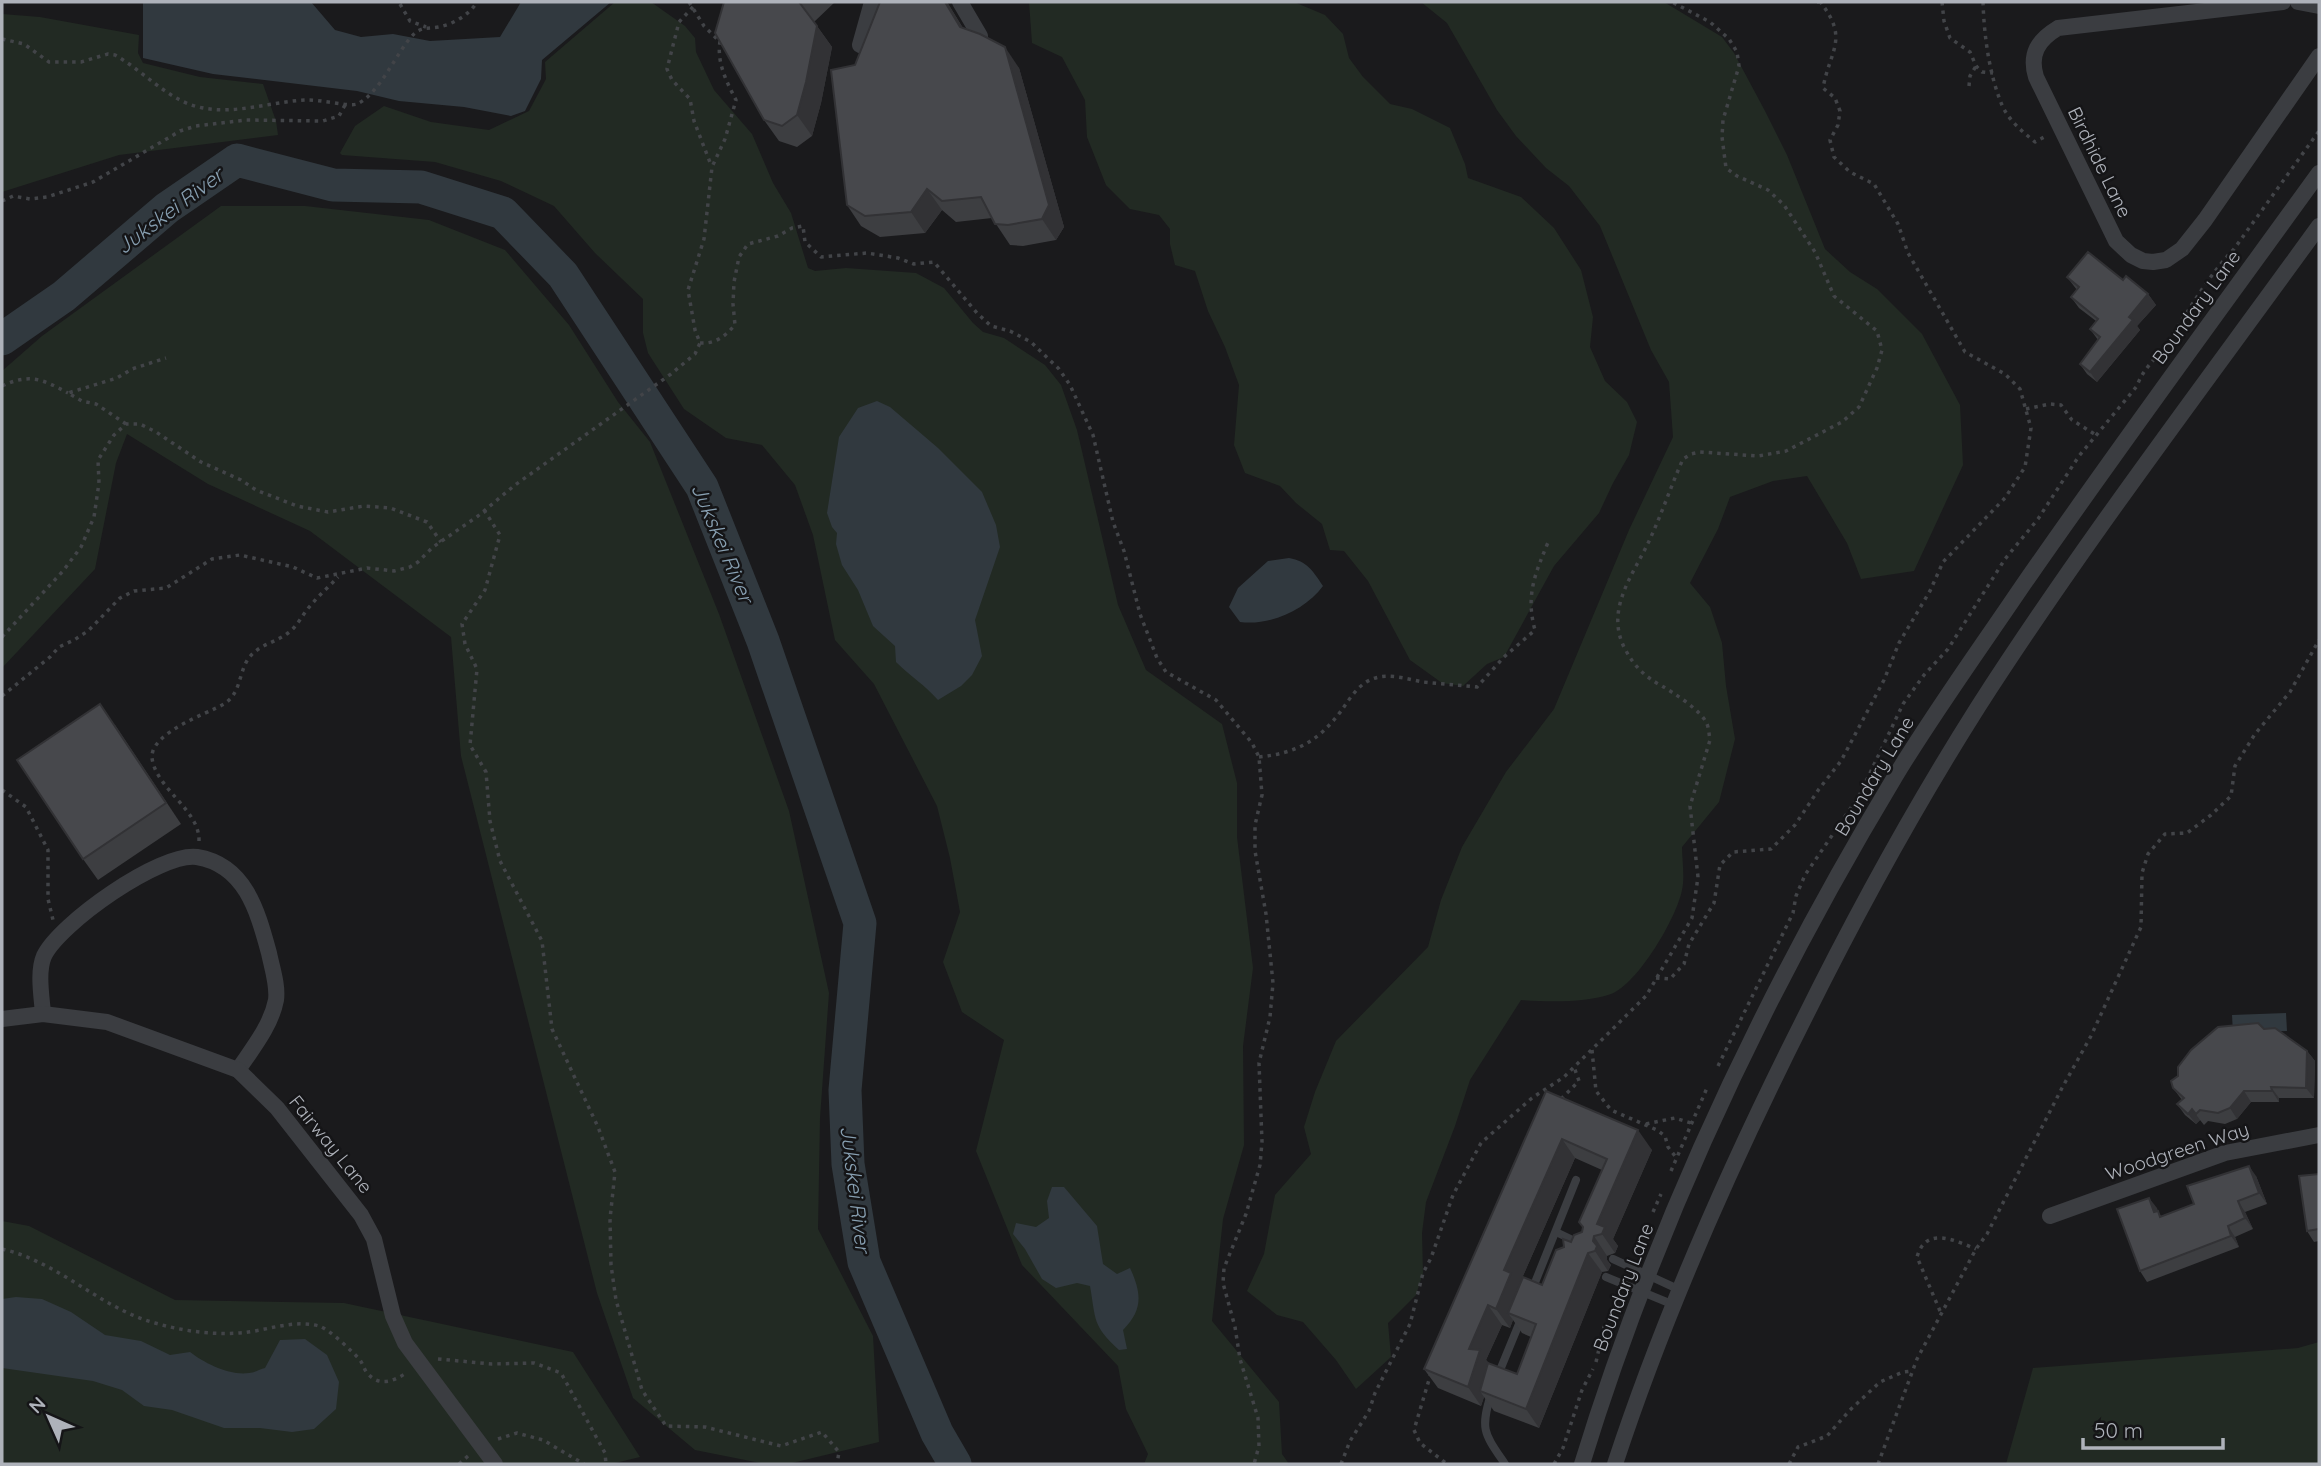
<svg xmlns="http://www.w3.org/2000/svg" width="2321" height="1466" font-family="Quicksand,sans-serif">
<rect width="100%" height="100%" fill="#1a1a1c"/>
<g fill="#222a23">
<polygon points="615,2 651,2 685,26 695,38 696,52 714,90 752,134 773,183 791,213 808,268 815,271 846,268 916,273 944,288 973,323 983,332 1004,338 1045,365 1061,385 1077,430 1118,605 1146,670 1222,724 1237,783 1237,837 1253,968 1243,1046 1244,1145 1223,1219 1212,1321 1279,1402 1282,1454 1289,1464 1144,1464 1148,1454 1126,1409 1118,1366 1022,1265 976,1151 1004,1040 962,1012 943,962 960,912 950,858 937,806 874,684 835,640 813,535 795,485 762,445 726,438 684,409 648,353 643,333 643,299 595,253 554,206 501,181 435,162 342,155 340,153 355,126 384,106 431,122 489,130 529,111 546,79 545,62"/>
<polygon points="1029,2 1294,2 1325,15 1343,34 1349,58 1363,77 1390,104 1412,109 1450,128 1465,164 1468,178 1521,197 1554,228 1581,270 1593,317 1590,347 1605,381 1627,402 1637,422 1629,455 1613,483 1599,513 1554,566 1504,657 1487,664 1463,686 1442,683 1410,660 1368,581 1344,551 1330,550 1322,524 1296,503 1280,486 1245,473 1234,445 1239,385 1225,347 1208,311 1195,271 1175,265 1170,244 1170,229 1159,215 1130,209 1106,185 1087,137 1085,100 1062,57 1032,43"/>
<path d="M1421,2H1664L1722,37L1734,53L1765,111L1787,155L1825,249L1850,272L1877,289L1922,334L1960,405L1963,465L1914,571L1861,579L1847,543L1807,476L1773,481L1730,497L1718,529L1690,583L1710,607L1722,643L1726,686L1735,739L1719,802L1682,847C1682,860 1685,877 1682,890C1677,917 1638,984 1611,994C1585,1003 1549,1002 1521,1000L1470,1080L1455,1126L1426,1202L1422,1233L1423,1273L1416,1295L1388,1323L1391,1357L1356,1389L1336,1360L1303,1322L1277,1315L1247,1291L1264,1254L1275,1195L1311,1154L1304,1127L1315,1092L1336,1041L1428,947L1441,900L1462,847L1506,772L1554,709L1629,530L1673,437L1669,382L1651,350L1600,226L1569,186L1546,168L1516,136L1497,110L1447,23Z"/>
<polygon points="2,14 40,17 139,35 138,53 143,63 200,77 263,84 276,121 278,135 119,155 2,192"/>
<polygon points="221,206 305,206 429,220 505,250 569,325 618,402 650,442 719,614 789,811 829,993 820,1118 818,1229 873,1336 879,1442 788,1464 765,1464 695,1450 633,1398 597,1293 461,756 451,637 310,531 208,484 127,434 116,463 95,569 2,668 2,371 42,336"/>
<polygon points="2,1221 29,1226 175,1300 344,1303 573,1352 640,1457 611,1464 2,1464"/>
<polygon points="2319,1342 2319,1464 2006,1464 2033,1368 2298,1348"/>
</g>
<g fill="#31393f">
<polygon points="143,2 311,2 335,30 361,37 393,34 430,41 500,37 521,2 611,2 542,60 541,79 525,111 511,116 464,107 399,101 357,91 213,74 143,58"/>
<path d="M877,401L890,407L938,448L982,492L996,525L1000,547L975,620L982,656L972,675L961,686L938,700C925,685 910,676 896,662L895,646L873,626L858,590L842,565L836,544L837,533L832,527L827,513L839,437L858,408Z"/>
<path d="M1289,558C1307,561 1313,571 1323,586C1305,610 1270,626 1240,622L1229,607L1238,588L1268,561Z"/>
<polygon points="2286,1013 2287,1031 2233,1033 2232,1015"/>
<path d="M1052,1187H1064L1097,1226L1103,1264L1117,1274L1130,1268C1141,1292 1144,1309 1123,1330L1127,1349L1119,1350C1092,1325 1096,1320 1090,1286L1077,1283L1056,1288L1042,1279L1025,1249L1013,1234L1016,1223L1036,1227L1049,1218L1047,1201Z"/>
<path d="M16,1297L42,1299L71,1312L105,1335L141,1341L170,1355L190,1352C204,1363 230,1376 249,1373C254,1373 260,1369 265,1368L280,1340L305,1339L327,1355L339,1382L336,1409L314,1429L292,1432L260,1428H224L172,1410L144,1406L122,1390L93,1381L2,1368V1299Z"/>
</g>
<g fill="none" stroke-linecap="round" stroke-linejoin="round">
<polyline stroke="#31393f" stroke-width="33" points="2,339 64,296 167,208 237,160 333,185 421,187 503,213 563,275 702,487 763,641 860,923 845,1090 848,1164 864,1262 937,1433 955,1464"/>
<g stroke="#424448" stroke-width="3.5" stroke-dasharray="3.5 5" stroke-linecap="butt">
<polyline points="689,2 704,26 720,42"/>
<polyline points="1817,2 1825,2"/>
<polyline points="1942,2 1944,21 1950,38 1970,52 1976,66 1982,72 1993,73"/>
<path d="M1983,2C1984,35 1989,74 2002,105C2009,121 2022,131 2035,142L2046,136"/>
<polyline points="400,4 410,21 426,27"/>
<polyline points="693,7 679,22 667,69 672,80 690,99 694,121 711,165"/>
<path d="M2,39L24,44L49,62H81L108,54L115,55C138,68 157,88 180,100C220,121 264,102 305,100C319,99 349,107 357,104C380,94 398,49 414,34C423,26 429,29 439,27C454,24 470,14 477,2"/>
<polyline points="1969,86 1970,76 1976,66"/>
<polyline points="2,201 13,196 30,199 47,197 93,182 180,131 196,126 246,120 323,121 339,116 345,105"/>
<path d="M700,343C716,344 725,336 735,325L733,304L734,282L739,257L748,244L778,236L792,228L803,226L805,242L821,257L867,253L898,258L914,264L934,262L977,313L991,326L1010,331L1031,342L1059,369L1070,385L1093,435L1113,522L1124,551L1140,614L1157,658L1166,672L1216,700L1252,743L1259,757L1262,795L1255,825V851L1266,914L1273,983L1270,1017L1259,1063L1262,1142L1260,1165L1246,1214L1224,1268L1223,1283L1235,1327L1240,1359L1258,1418L1259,1446L1254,1464"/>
<path d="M2,386C30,373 42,379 68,393"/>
<polyline points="2026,409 2050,404 2061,405 2072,420 2096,435"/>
<polyline points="126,424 96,404 82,401 68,393 117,378 132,369 166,358"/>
<polyline points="484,510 500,535 485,590 462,624 465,644 477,669 470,745 486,772 490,821 500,861 542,941 552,1029 598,1127 615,1172 610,1219 611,1265 616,1300 642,1390 666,1426 705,1427 781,1446 822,1432 839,1452 837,1464"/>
<polyline points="2,637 63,571 81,547 94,517 99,483 98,460 114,435 126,424 140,424 156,432 201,462 241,480 256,490 297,506 328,512 364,506 390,508 427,522 441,542"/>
<path d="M2,696L50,657L59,647L74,640L88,631L120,598L134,591L166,588L212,559L240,555L293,567L317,578L367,568L394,571L410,567L418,562L433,547L478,516L515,485L671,374L695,354L700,343L695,330L688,290L704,239L712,167L725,139L736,100C726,81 715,59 721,37"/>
<path d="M1259,757C1296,753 1318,742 1341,711C1349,700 1357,686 1370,680C1387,672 1406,679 1423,682C1441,684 1459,685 1477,687L1504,657L1535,630C1525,594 1536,572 1549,540"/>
<polyline points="2,790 26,807 48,850 48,899 53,920"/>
<path d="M199,841C200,810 156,789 152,758C150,733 206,714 222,705C241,695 238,675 248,659C259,644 275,643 288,633C298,626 303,613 312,604C320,594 330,586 338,577"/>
<path d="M1656,978L1670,979L1684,964L1689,944L1714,903L1720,865L1733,852L1771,849L1795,825L1819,789L1841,761L1884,680L1899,643L1930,591L1943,562L2005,498L2025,467L2031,428L2020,389L2005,374L1965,352L1908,253L1898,224L1874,184L1850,172L1834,157L1830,140L1838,125L1840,111L1835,98L1823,88C1830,50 1849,39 1821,3"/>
<polyline points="1592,1050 1596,1091 1611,1110 1657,1130 1665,1136 1668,1147 1675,1156"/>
<path d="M1718,1066L1793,913L1796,896L1805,875L1859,796L1903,704L1924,675L1948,649L2005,559L2038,519L2079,456L2137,386C2143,368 2158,357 2168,342C2189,310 2208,276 2234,249L2319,131"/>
<polyline points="1561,1099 1579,1081 1574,1067"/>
<polyline points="1646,1124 1675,1118 1691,1123"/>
<polyline points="1671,1171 1707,1088"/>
<polyline points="1653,1212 1661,1194"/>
<path d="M2,1249C59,1262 100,1308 155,1323C183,1331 211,1335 240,1333C266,1331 293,1319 319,1326C329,1329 353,1352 360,1360C363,1364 364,1370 368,1374C380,1387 394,1381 406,1373"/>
<path d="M1940,1311L1917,1257C1926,1225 1956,1241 1976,1249"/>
<polyline points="438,1359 492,1364 534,1363 561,1373 605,1453 606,1464"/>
<polyline points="1596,1362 1604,1327 1617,1304"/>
<polyline points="1431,1373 1414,1430 1420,1443 1447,1464"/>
<polyline points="498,1439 517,1433 543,1440 584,1464"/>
<polyline points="459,1464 468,1456"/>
<path d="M1341,1464L1350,1441L1369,1411L1375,1393L1410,1324L1423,1273L1431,1258L1453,1195L1481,1143L1532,1098L1564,1077L1646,996L1692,918L1698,877L1690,806L1710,740C1709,735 1709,729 1707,724C1702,711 1674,693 1662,686C1645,677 1634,666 1625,649C1604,609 1634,574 1650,539C1662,513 1671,486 1683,459L1691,454L1700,452L1758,456L1786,451L1842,422L1859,407L1877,368L1882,350L1877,331L1834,296L1815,252L1784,205L1768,190L1737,176L1726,168L1722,137L1723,120L1739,66L1737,52L1729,39L1710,22L1672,2"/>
<polyline points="1554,1464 1563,1448 1582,1390 1593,1369"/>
<polyline points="1789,1464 1798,1447 1827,1436 1850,1410 1880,1382 1903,1372 1913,1371"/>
<polyline points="1878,1464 1917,1359 1976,1249 1987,1234 2062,1088 2091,1036 2141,927 2142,873 2148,854 2165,834 2187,833 2211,815 2231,796 2235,766 2255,734 2290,692 2319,640"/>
</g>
<g stroke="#3b3d41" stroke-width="8">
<polyline points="1556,1232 1581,1244"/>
<polyline points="1613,1259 1680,1290"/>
<polyline points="1606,1277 1674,1305"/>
<polyline points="1532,1290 1576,1180"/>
<polyline points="1498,1375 1521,1319"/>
<path d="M1491,1394C1480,1430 1484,1433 1505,1464"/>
</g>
<g stroke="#3b3d41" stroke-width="16">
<polyline points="960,2 980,36"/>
<path d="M2283,2L2058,28C2038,40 2029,54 2036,77L2116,241L2131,255L2143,261L2153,262L2166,260L2182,249L2205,220L2319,56"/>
<polyline points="2298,2 2319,6"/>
<polyline points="860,45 872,2"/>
<path d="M43,1014C42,998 37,972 44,956C59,924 160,852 197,857C246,865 258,913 269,953C272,968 278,985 276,1000C271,1026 252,1049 238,1070"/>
<polyline points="2,1019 43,1014 107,1022 238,1070 277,1108 361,1215 374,1239 393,1316 405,1343 495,1464"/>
<polyline points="2050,1216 2225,1153 2319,1135"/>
<path d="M1582,1464C1656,1223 1766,991 1896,775C1935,711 1979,650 2021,588C2118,448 2219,311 2319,173"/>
<path d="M1615,1464C1665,1312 1731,1164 1803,1021C1856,914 1914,808 1978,707C2084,542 2204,385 2319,226"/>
</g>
</g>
<g fill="#3d3e41" fill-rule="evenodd">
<polygon points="724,2 835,2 814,22 832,47 821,103 812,136 797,147 779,141 764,120"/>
<polygon points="880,2 947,2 963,28 1019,68 1064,227 1056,240 1023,246 1010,245 992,218 956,222 942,210 925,233 880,237 861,226 847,205 855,65"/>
<polygon points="2067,277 2123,280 2148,294 2156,305 2137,326 2140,330 2097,382 2087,374 2080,364 2098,340 2090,329 2096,321 2079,308 2071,297 2077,290"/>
<polygon points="115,725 181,824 98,880 83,859"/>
<polygon points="2264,1029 2307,1051 2315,1061 2314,1098 2279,1098 2279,1102 2251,1102 2237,1119 2225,1124 2208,1121 2204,1125 2200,1120 2196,1124 2185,1115 2177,1104 2182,1100 2173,1088"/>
<path d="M1546,1091L1652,1150L1613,1239L1618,1246L1615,1253L1607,1256V1260L1611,1265L1608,1271L1602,1272L1539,1428L1494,1411L1484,1397L1481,1406L1438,1388L1424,1369ZM1575,1158L1602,1170L1582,1232L1564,1247L1542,1285H1519ZM1513,1320L1522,1333L1531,1337L1517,1374L1489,1363L1486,1360L1502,1325L1510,1328Z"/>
<polygon points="2319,1174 2319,1241 2314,1242 2307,1231"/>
<polygon points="2256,1176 2267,1204 2245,1212 2253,1229 2235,1237 2239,1247 2147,1282 2140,1271 2149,1198 2161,1216 2194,1204"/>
</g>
<g fill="#323235">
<polygon points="945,2 947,2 975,48 960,27"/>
<polygon points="817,26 832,47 821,103 812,136 797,115"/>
<polygon points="1005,47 1019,68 1064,227 1056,240 1042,219"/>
<polygon points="927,189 942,210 925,233 911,212"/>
<polygon points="2148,294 2156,305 2137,326 2140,330 2097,382 2090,372 2129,317"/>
<polygon points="2307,1051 2315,1061 2314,1098 2306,1088"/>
<polygon points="2271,1087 2279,1098 2279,1102 2272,1091"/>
<polygon points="2244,1091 2251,1102 2237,1119 2230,1108"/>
<polygon points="2192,1109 2200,1120 2196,1124 2188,1114"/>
<polygon points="1638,1130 1652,1150 1613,1239 1618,1246 1615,1253 1602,1234 1597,1224"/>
<polygon points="1562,1139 1575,1158 1519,1285 1508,1313 1513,1320 1510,1328 1496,1309 1504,1270"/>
<polygon points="2249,1166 2256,1176 2267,1204 2259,1193"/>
<polygon points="2149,1198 2157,1208 2162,1223 2154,1212"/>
<polygon points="2238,1201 2245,1212 2253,1229 2245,1218"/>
<polygon points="2228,1226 2235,1237 2239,1247 2231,1236"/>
<polygon points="1594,1236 1607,1256 1607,1260 1611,1265 1608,1271 1595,1251 1593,1241"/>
<polygon points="1588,1253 1602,1272 1539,1428 1526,1409"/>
<polygon points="1488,1305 1502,1325 1486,1360 1493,1369 1480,1391 1484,1397 1481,1406 1468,1387 1469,1349"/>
</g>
<g fill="#47484c" stroke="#323235" stroke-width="2">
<polygon points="724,2 799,2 817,26 806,82 797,115 782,126 764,120 715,33"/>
<polygon points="880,2 945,2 960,27 980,34 1005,47 1049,205 1042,219 1008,225 995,224 981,197 942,201 927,189 911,212 865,216 847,205 831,70 855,65"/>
<polygon points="2088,252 2123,280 2126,276 2148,294 2129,317 2133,320 2090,372 2080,364 2100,337 2090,329 2098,319 2071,297 2079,287 2067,277"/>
<polygon points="100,704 166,803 83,859 17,760"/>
<polygon points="2258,1023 2264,1029 2275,1028 2307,1051 2306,1088 2271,1087 2272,1091 2244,1091 2230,1108 2218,1113 2200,1110 2196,1114 2192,1109 2188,1114 2177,1104 2184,1098 2173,1088 2171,1081 2178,1076 2178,1067 2191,1050 2218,1027"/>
<polygon points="1546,1091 1638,1130 1597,1224 1605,1227 1602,1234 1594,1236 1593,1241 1597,1246 1595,1251 1588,1253 1526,1409 1480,1391 1488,1363 1517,1374 1536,1324 1508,1313 1523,1277 1542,1285 1556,1250 1564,1247 1563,1239 1571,1242 1574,1235 1582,1232 1583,1227 1579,1222 1607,1159 1562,1139 1504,1270 1511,1273 1496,1309 1488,1305 1469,1349 1480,1350 1468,1387 1424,1369"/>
<polygon points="2249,1166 2259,1193 2238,1201 2245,1218 2228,1226 2231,1236 2140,1271 2117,1209 2149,1198 2154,1212 2158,1211 2160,1217 2194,1204 2187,1186"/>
<polygon points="2319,1174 2319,1229 2307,1231 2299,1176"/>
</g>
<g text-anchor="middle" stroke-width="5" stroke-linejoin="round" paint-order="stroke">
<g font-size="19" fill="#aeb2ba" stroke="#151517">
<text transform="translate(2100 162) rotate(64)" y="7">Birdhide Lane</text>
<text transform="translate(2196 307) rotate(-54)" y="7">Boundary Lane</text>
<text transform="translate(1874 776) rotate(-59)" y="7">Boundary Lane</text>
<text transform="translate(331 1144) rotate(51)" y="7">Fairway Lane</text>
<text transform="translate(2177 1151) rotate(-18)" y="7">Woodgreen Way</text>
<text transform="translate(1623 1287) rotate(-69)" y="7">Boundary Lane</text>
</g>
<g font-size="21" font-style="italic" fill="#88a0b2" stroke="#151517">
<text transform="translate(170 211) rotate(-37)" y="7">Jukskei River</text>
<text transform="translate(722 543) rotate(67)" y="7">Jukskei River</text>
<text transform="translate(855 1189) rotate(83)" y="7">Jukskei River</text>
</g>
</g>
<rect width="2321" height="1466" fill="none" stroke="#aeb2ba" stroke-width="7"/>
<g transform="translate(49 1417) rotate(315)" stroke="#151517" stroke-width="5" paint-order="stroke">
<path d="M0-5L12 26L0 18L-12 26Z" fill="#aeb2ba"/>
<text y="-10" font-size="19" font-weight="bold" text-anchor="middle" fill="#aeb2ba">N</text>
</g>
<path d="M2083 1438v10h140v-10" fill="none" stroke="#aeb2ba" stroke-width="3.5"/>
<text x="2094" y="1438" font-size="21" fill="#aeb2ba" stroke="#151517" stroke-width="5" paint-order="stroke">50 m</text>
</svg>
